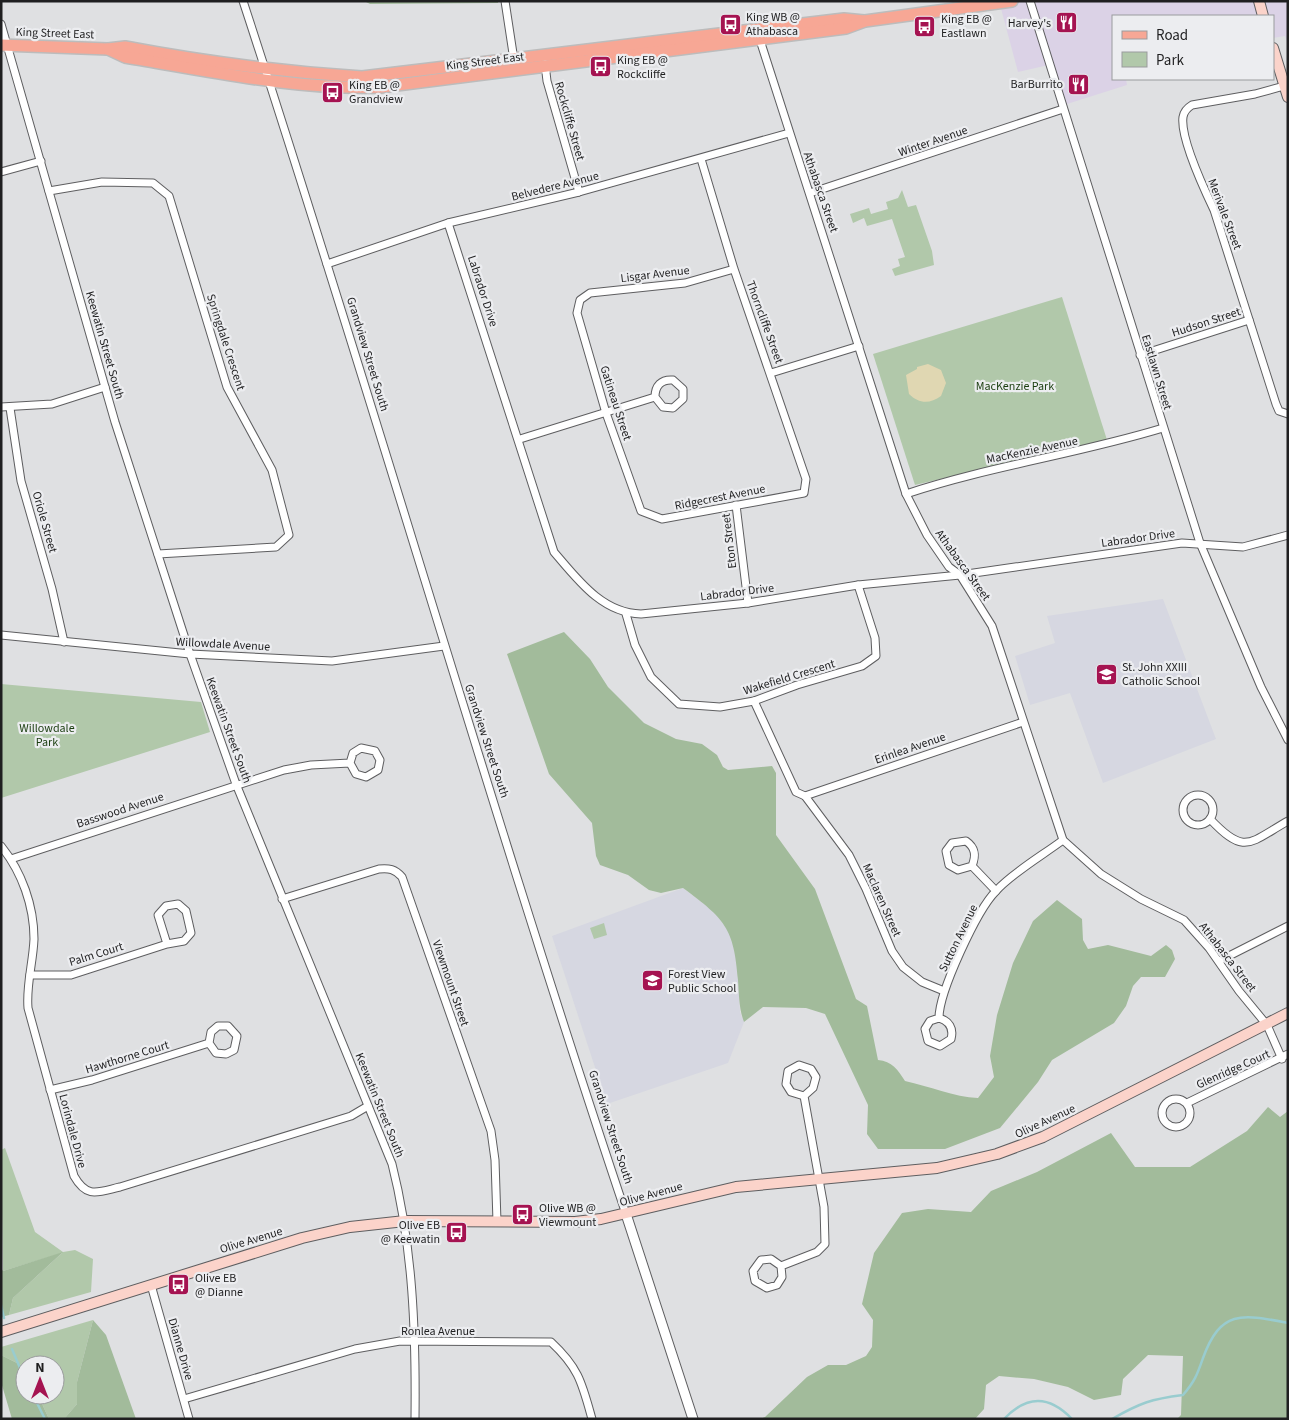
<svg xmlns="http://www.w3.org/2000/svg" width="1289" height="1420" font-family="'Source Sans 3',sans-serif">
<rect width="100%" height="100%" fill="#dfe0e2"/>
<polygon fill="#dbd2e6" points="999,1 1288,1 1288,44 1285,36 1273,38 1273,16 1113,16 1113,79 1126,79 1127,85 1067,104 1053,64 1018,72"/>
<g fill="#d6d7e1">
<polygon points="1163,599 1216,739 1103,783 1070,693 1030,705 1015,656 1055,643 1047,616"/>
<polygon points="683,888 715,912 732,935 736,950 740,1012 744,1022 728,1063 607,1104 552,936"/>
</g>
<g fill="#b1c8aa">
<polygon points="902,190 908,207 916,205 932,251 934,265 895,276 892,269 900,266 898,259 905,257 892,219 867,226 864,218 853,223 850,214 869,208 871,214 888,209 886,202 898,198"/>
<polygon points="1062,297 1107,440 915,485 873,354"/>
<polygon points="1,684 201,702 210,732 1,798"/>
<polygon points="604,923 607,935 594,939 590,928"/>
<polygon points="5,1148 35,1232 63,1252 75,1250 93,1259 91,1292 9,1315 13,1298 62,1253 3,1271 1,1150"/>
<polygon points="93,1320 77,1382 77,1404 64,1419 49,1419 38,1395 55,1395 55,1365 25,1365 25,1367 1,1355 1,1347"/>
</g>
<g fill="#a2bb9b">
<polygon points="364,1 498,1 498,3 370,4"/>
<path d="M564,632L590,659L608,687L644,723L676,739L702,744L717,755L723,767L728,770L772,766L776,773V835L815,889L856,999L867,1006L878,1060C892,1061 898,1070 905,1081C929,1086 954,1097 978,1098L994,1077L990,1056L997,1015L1013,963L1033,921L1057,900L1082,919L1083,940L1088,949L1108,945L1151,956L1166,945L1172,950L1175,959L1165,977H1141L1133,986L1126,1006L1114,1023L1052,1060L1038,1082L1000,1128L945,1149H878L867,1134L868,1105L825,1014L806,1008L763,1007L744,1022C739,1009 739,995 738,980C734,928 725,919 683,888L661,893L649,890L628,875L600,865L596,856L592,823L549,774L507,654Z"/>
<polygon points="1268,1107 1280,1117 1288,1111 1288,1419 1177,1419 1181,1415 1183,1356 1148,1355 1123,1379 1121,1395 1094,1400 1068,1387 1034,1379 999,1376 986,1385 984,1409 975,1419 760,1419 765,1417 807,1377 828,1365 846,1365 866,1356 872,1347 873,1320 862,1304 874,1253 902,1213 928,1209 971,1212 991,1191 1037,1172 1111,1133 1135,1167 1190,1167 1247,1131"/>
<polygon points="63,1252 13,1298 9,1315 1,1317 1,1268 3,1271"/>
<polygon points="93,1320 106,1335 136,1419 64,1419 77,1404 77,1382"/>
<polygon points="1,1355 25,1367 25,1395 38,1395 49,1419 12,1419 1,1382"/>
</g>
<path fill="#e0d7b2" d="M928,364L941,370L946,383L941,396C930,404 919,404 909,394L906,375L917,369V367Z"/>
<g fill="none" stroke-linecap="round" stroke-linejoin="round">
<g stroke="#99cccf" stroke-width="2.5">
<polyline points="1,1305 4,1318"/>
<polyline points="12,1349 25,1380"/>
<polyline points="33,1395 45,1419"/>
<path d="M1004,1419C1027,1395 1049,1395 1072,1419"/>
<path d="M1112,1419C1140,1403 1151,1399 1183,1395C1195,1381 1197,1375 1203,1358C1221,1309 1242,1314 1288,1323"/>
</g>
<defs>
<g id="minor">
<path d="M243,1C375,404 491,812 626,1214"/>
<polyline points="505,1 514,60"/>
<polyline points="1030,1 1200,543 1261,687 1288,740"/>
<path d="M1,24L115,422L190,654L236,784L392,1164C413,1247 416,1333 415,1419"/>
<polyline points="759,37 906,494 927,535 949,567 960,575 992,626 1063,840 1101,874 1141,899 1184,920 1209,948 1239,991 1267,1025 1282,1059"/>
<polyline points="545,64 547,81 579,192"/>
<path d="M1284,86L1255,94L1192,105C1187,108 1184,111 1183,117C1180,138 1204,189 1214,210L1276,404L1279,411L1288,414"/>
<polyline points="701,159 734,269 806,479 804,493 662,519 641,511 606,413 577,313 580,300 590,293 685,283 734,269"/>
<polyline points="1,172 41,161"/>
<polyline points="49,191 102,182 153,183 169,196 227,387 272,470 289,535 276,547 158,554"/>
<polyline points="810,193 1063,109"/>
<path d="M448,223L554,552C578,580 602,613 641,614L748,603L858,585L960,575L1182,543L1243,547L1288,535"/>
<polyline points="327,264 448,223 579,192 789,133"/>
<polyline points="1140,355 1249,320"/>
<polyline points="771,373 859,346"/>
<polyline points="1,407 52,404 105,387"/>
<polyline points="10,408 21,481 52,589 64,642"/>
<path d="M520,439L655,397C655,386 661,379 673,380L683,389V399L673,408L663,407L655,397"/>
<path d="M906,494C990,466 1078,454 1163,428"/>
<polyline points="736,505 748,603"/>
<polyline points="626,614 635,645 651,677 679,704 720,707 754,701 797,685 862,666 876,656 875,638 858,585"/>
<polyline points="1,635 190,654 332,661 444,646"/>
<polyline points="754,701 796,792 805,796 849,855 866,889 892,951 903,967 922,982 944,991"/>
<circle cx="1198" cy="810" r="15"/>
<polyline points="805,796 1023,722"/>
<path d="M1210,819C1245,856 1249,843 1288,821"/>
<path d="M1,846C22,872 34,906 34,939C33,963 26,985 28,1008L74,1176C87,1199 98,1192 120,1187L351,1116L368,1106"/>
<polyline points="11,859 284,770 311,765 350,763 353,753 361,748 375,751 380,760 378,770 366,777 356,774 350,763"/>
<path d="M972,866C976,856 976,848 966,841L952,843L946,851L949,865L958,870L972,866L996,891"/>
<path d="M282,899L379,869C389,868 395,869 402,877L491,1131L495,1160L497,1222"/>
<polyline points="1219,961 1288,926"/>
<polyline points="30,975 71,975 167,944 158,915 166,906 178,904 186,911 191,933 184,941 167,944"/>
<path d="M939,1018C949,1021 954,1028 951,1039L940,1046L928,1041L925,1029L930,1021L939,1018C939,992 977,910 996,891C1012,873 1043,855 1063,840"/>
<polyline points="50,1090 92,1080 209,1043 211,1032 218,1026 228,1026 237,1036 234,1050 226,1054 216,1053 209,1043"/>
<circle cx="1176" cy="1113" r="14"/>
<polyline points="1187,1103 1288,1054"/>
<polyline points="781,1266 782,1277 777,1285 767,1288 755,1281 753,1271 761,1260 771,1259 781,1266 817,1252 825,1244 824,1207 804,1096 791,1092 786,1084 788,1071 799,1065 811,1069 816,1077 813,1088 804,1096"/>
<polyline points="151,1285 189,1419"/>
<path d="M184,1399L355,1349L400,1341L551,1342C579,1368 582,1383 592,1419"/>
</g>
<polyline id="tertiary" points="626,1214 693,1419"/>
<g id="secondary">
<polyline points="1259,1 1263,16"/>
<polyline points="1273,48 1288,97"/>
<polyline points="1,1332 302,1238 350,1227 405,1221 575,1222 601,1219 736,1187 937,1168 997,1154 1043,1137 1288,1013"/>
</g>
<g id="primary">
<path d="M1,45L108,49L125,47C204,62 282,72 362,77L844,19L864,21"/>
<path d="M108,49L125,57C210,71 295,90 381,87L846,28L865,21L1012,1"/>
</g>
</defs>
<use href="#minor" stroke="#5e5e60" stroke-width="9"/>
<use href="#tertiary" stroke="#5e5e60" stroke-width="11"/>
<use href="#secondary" stroke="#5e5e60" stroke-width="12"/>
<use href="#primary" stroke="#bcbcbc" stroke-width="14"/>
<use href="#minor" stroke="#fff" stroke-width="7"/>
<use href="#tertiary" stroke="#fff" stroke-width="9"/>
<use href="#secondary" stroke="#fbd3ca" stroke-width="10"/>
<use href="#primary" stroke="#f7a795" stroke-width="11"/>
</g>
<defs>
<symbol id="restaurant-square" viewBox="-11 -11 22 22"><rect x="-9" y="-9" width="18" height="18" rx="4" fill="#a51351" stroke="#ecedf0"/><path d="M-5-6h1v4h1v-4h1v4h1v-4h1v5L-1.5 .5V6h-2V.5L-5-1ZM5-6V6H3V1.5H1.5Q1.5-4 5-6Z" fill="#fff"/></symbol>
<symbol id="bus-square" viewBox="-11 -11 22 22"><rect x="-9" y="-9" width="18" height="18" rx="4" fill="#a51351" stroke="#ecedf0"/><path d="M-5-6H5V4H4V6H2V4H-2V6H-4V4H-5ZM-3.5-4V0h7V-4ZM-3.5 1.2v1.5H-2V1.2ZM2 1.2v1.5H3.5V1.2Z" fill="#fff"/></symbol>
<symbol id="school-square" viewBox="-11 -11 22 22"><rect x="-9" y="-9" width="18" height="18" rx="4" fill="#a51351" stroke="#ecedf0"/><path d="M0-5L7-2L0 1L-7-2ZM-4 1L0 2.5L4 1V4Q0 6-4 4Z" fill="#fff"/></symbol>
</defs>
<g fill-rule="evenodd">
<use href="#restaurant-square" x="1054" y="10" width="25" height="25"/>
<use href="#bus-square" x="718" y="12" width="25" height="25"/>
<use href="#bus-square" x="912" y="14" width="25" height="25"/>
<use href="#bus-square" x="588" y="54" width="25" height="25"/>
<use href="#restaurant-square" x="1066" y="72" width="25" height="25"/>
<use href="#bus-square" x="320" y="80" width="25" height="25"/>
<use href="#school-square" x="1094" y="662" width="25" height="25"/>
<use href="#school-square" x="640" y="968" width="25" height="25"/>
<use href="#bus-square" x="510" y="1202" width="25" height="25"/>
<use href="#bus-square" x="444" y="1220" width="25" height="25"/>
<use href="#bus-square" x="166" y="1272" width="25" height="25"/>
</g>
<g text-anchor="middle" stroke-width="4.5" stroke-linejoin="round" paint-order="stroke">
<g font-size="12" fill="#1f1f20" stroke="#ecedf0" text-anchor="start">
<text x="746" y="21">King WB @<tspan x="746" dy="14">Athabasca</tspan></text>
<text x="941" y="23">King EB @<tspan x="941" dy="14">Eastlawn</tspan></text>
<text x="1051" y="27" text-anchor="end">Harvey's</text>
<text x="617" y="64">King EB @<tspan x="617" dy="14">Rockcliffe</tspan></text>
<text x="1063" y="88" text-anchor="end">BarBurrito</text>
<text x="349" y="89">King EB @<tspan x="349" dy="14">Grandview</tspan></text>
<text x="1122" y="671">St. John XXIII<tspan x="1122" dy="14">Catholic School</tspan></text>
<text x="668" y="978">Forest View<tspan x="668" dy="14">Public School</tspan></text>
<text x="539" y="1212">Olive WB @<tspan x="539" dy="14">Viewmount</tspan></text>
<text x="440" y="1229" text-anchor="end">Olive EB<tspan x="440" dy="14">@ Keewatin</tspan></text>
<text x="195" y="1282">Olive EB<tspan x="195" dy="14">@ Dianne</tspan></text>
</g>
<g font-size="12" fill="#1f1f20" stroke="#ecedf0">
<text transform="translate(55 33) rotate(2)" y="4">King Street East</text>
<text transform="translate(485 61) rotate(-7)" y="4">King Street East</text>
<text transform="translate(570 121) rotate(74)" y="4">Rockcliffe Street</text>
<text transform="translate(933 141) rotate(-19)" y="4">Winter Avenue</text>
<text transform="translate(555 186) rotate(-14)" y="4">Belvedere Avenue</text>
<text transform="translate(821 192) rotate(71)" y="4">Athabasca Street</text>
<text transform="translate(1225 214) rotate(69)" y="4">Merivale Street</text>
<text transform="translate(655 274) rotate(-7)" y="4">Lisgar Avenue</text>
<text transform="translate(483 291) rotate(72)" y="4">Labrador Drive</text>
<text transform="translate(765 322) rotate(70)" y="4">Thorncliffe Street</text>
<text transform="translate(1206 322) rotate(-18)" y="4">Hudson Street</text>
<text transform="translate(226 342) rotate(72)" y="4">Springdale Crescent</text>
<text transform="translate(105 345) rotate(74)" y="4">Keewatin Street South</text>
<text transform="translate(368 354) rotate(73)" y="4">Grandview Street South</text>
<text transform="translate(1157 372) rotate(73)" y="4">Eastlawn Street</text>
<text transform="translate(616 403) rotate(72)" y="4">Gatineau Street</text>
<text transform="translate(1032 450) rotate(-12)" y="4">MacKenzie Avenue</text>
<text transform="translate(720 497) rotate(-11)" y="4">Ridgecrest Avenue</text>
<text transform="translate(45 522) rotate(74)" y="4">Oriole Street</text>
<text transform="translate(1138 538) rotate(-8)" y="4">Labrador Drive</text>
<text transform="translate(729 541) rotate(-97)" y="4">Eton Street</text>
<text transform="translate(963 565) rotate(54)" y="4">Athabasca Street</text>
<text transform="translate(737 592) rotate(-7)" y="4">Labrador Drive</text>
<text transform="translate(223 644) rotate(3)" y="4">Willowdale Avenue</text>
<text transform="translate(789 677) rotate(-17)" y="4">Wakefield Crescent</text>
<text transform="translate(229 730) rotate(70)" y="4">Keewatin Street South</text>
<text transform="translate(487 741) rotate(72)" y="4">Grandview Street South</text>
<text transform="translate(910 748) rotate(-19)" y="4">Erinlea Avenue</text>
<text transform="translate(120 810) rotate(-18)" y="4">Basswood Avenue</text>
<text transform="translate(882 900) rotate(66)" y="4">Maclaren Street</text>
<text transform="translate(958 938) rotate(-64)" y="4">Sutton Avenue</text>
<text transform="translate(96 954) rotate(-17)" y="4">Palm Court</text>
<text transform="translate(1228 957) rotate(52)" y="4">Athabasca Street</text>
<text transform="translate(451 983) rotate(71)" y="4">Viewmount Street</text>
<text transform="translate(127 1057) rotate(-17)" y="4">Hawthorne Court</text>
<text transform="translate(1233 1069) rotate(-24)" y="4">Glenridge Court</text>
<text transform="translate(380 1105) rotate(68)" y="4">Keewatin Street South</text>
<text transform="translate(1045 1121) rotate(-25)" y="4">Olive Avenue</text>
<text transform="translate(611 1127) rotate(72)" y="4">Grandview Street South</text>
<text transform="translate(73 1131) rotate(75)" y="4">Lorindale Drive</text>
<text transform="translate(651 1194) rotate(-15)" y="4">Olive Avenue</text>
<text transform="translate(251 1240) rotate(-17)" y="4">Olive Avenue</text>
<text x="438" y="1335">Ronlea Avenue</text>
<text transform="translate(181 1349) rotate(74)" y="4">Dianne Drive</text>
</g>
<g font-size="12" fill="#1b3e10" stroke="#ecedf0">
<text x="1015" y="390">MacKenzie Park</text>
<text x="47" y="732">Willowdale<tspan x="47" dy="14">Park</tspan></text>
</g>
</g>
<rect width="1289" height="1420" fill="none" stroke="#1f1f20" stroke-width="5"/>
<rect x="1112" y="15" width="162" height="65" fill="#ecedf0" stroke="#9a9b9d"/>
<rect x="1122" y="31" width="25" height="8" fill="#f7a795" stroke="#9a9b9d"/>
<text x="1156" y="40" font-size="15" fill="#1f1f20">Road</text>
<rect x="1122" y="52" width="25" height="15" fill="#b1c8aa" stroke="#9a9b9d"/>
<text x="1156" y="65" font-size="15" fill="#1f1f20">Park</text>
<g transform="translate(40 1380)"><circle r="24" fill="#ecedf0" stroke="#9a9b9d"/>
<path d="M0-4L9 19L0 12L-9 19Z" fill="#a51351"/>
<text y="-8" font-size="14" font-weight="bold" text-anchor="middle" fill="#1f1f20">N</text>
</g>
</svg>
